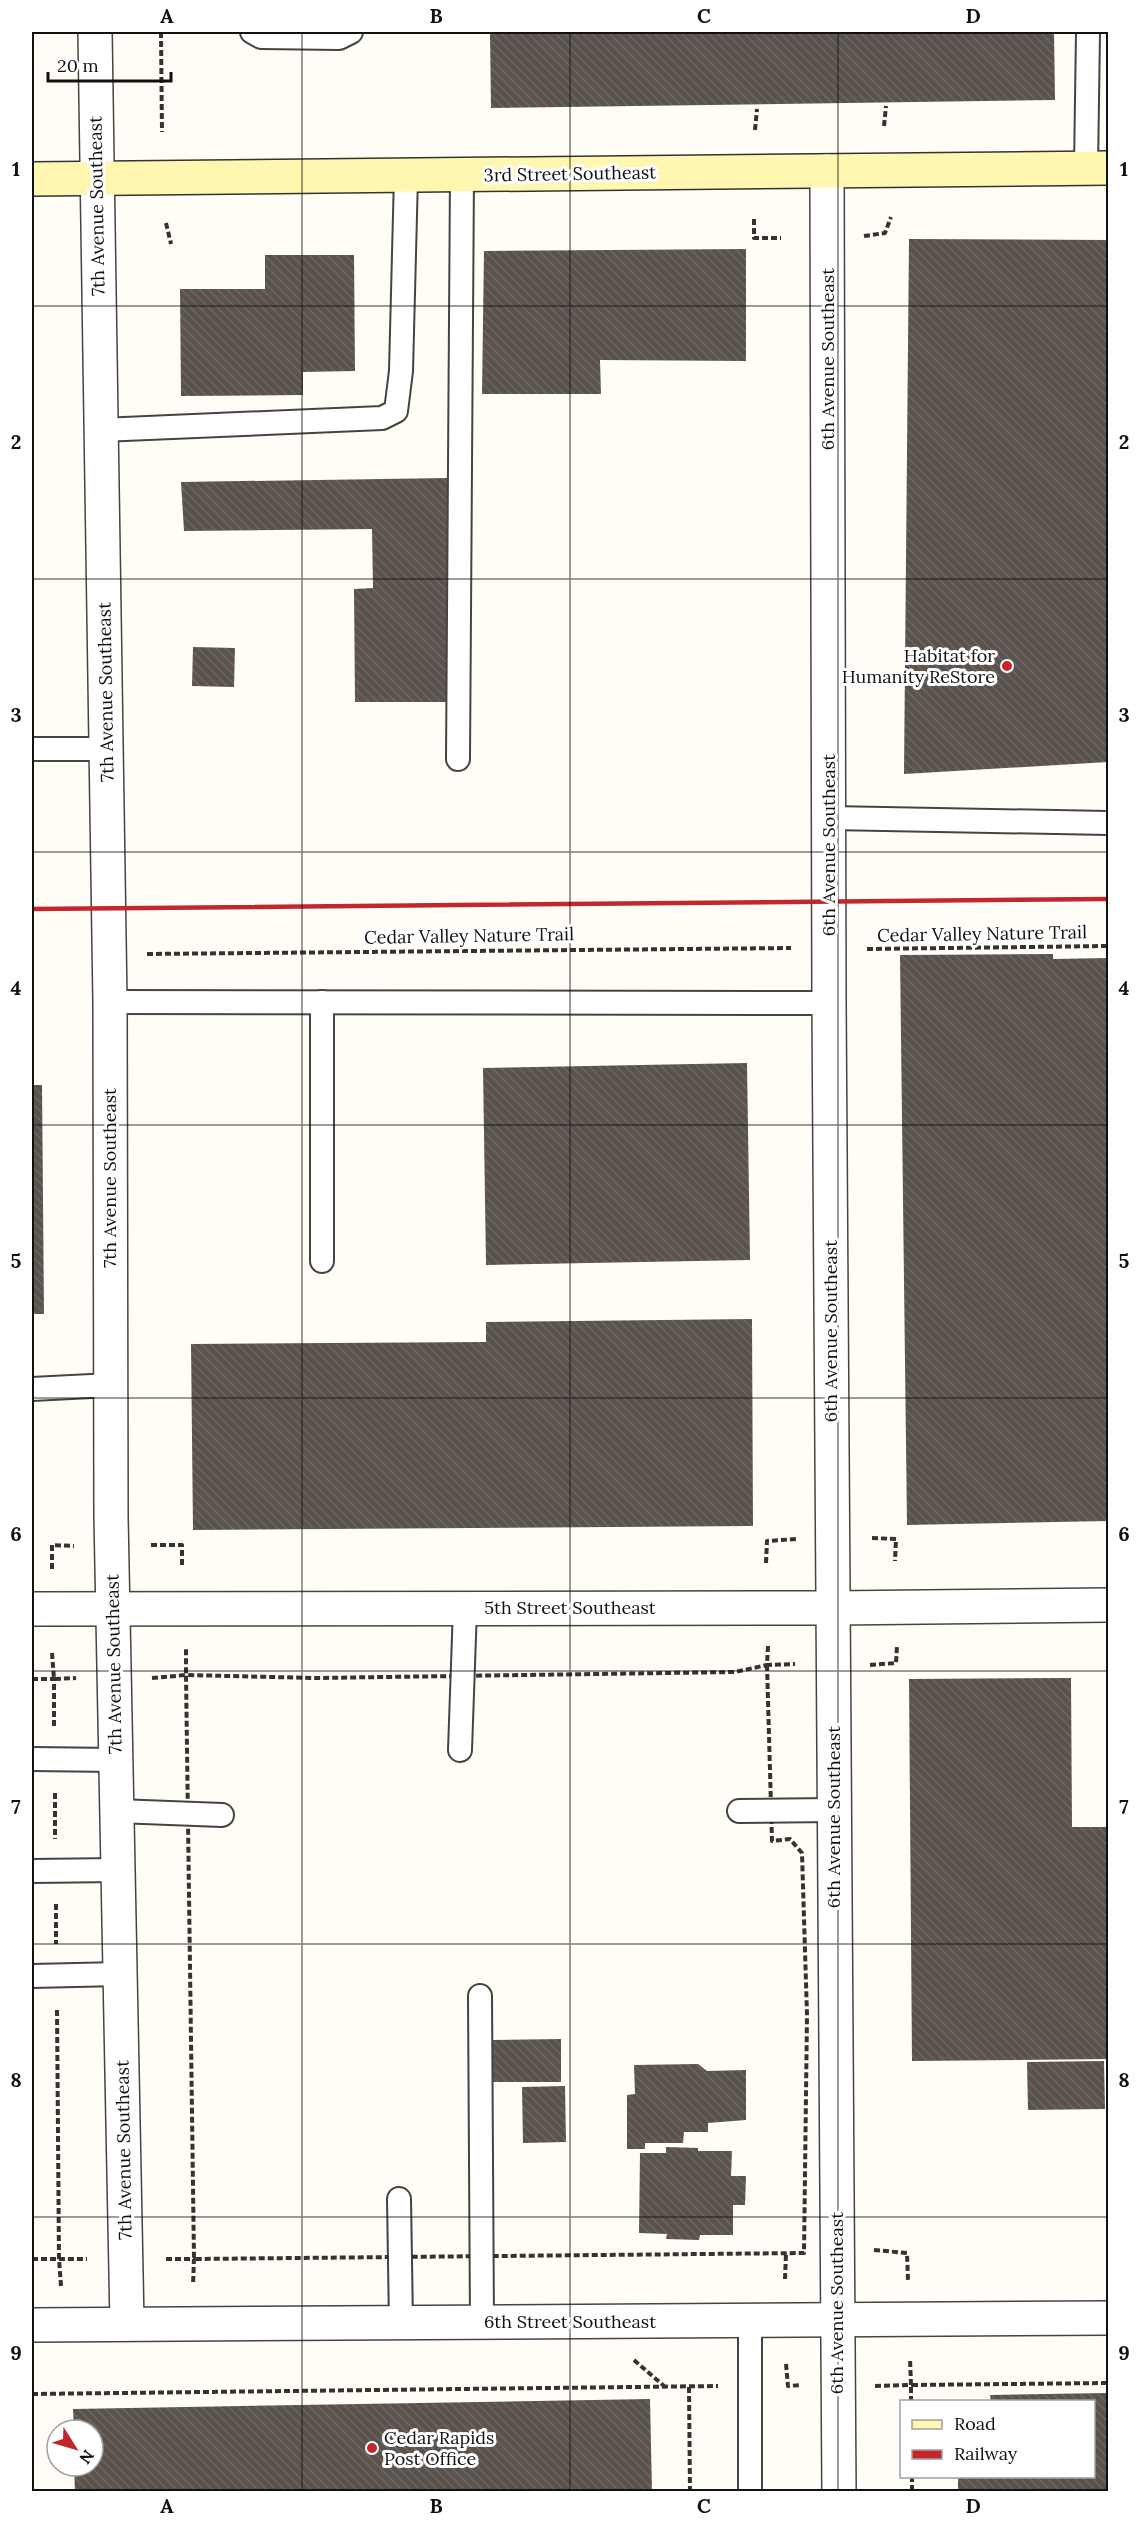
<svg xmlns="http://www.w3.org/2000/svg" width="1140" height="2523" font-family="Lora,serif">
<defs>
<pattern id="building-back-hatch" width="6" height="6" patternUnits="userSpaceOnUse" patternTransform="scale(1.5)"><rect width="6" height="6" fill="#5a524d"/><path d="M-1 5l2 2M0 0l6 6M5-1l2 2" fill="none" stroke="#6d6662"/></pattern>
</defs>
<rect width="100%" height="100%" fill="#fffdf5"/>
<g fill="url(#building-back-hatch)">
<polygon points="490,32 1054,32 1055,100 491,108"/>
<polygon points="909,239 1108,240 1108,762 904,774"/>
<polygon points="746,249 746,361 600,360 601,394 482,394 484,251"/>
<polygon points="265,255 354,255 355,371 303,372 303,395 181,396 180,289 265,289"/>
<polygon points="447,478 448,702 355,702 354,589 373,588 372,529 184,531 181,482"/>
<polygon points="193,647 235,648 234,687 192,686"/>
<polygon points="1053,954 1053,959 1108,958 1108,1521 907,1525 900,955"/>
<polygon points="747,1063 750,1260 486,1265 483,1068"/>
<polygon points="32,1085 42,1085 44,1314 32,1314"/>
<polygon points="752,1319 753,1526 193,1530 191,1344 486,1342 486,1322"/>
<polygon points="1071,1678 1072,1827 1108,1827 1108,2059 912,2061 909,1679"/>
<polygon points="561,2039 561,2082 491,2082 492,2040"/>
<polygon points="1104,2061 1105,2109 1028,2110 1027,2062"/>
<polygon points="698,2064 707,2071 746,2070 746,2120 708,2123 708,2132 684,2132 683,2143 645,2143 645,2149 627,2149 627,2095 635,2094 634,2065"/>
<polygon points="565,2086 566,2142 523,2143 522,2087"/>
<polygon points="666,2147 698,2148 698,2151 732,2151 731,2176 746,2176 745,2205 733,2205 733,2235 700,2235 699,2240 666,2239 667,2234 639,2233 640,2153 666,2153"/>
<polygon points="1106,2393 1107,2407 1108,2407 1108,2492 958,2492 958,2476 1094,2476 1094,2402 991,2402 990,2395"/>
<polygon points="650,2399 652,2492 75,2492 74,2466 93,2466 93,2430 74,2430 73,2409"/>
</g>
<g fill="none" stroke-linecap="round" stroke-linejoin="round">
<defs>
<g id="lane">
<polyline points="252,32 261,37 339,38 351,32"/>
<polyline points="1086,168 1088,32"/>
<polyline points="101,430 382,418 396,411 401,371 406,176"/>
<polyline points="32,749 106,749"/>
<polyline points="458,759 462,175"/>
<polyline points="830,818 1108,823"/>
<polyline points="110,1002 829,1003"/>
<polyline points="322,1002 322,1261"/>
<polyline points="32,1389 111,1385"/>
<polyline points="460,1750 465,1608"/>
<polyline points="32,1759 116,1760"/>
<polyline points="117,1811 222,1815"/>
<polyline points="739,1811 834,1810"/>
<polyline points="32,1871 118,1870"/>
<polyline points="32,1976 120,1974"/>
<polyline points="480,1996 482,2322"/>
<polyline points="399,2199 401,2323"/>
<polyline points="750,2492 750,2321"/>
</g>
<g id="street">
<polyline points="95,32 110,1002 111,1516 127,2324"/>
<polyline points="827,171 829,1003 839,2492"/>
<polyline points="32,1609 833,1608 1108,1605"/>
<polyline points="32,2325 1108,2318"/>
</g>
<polyline id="secondary" points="32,179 1108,168"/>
</defs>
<use href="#lane" stroke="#444" stroke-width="26"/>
<use href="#street" stroke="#444" stroke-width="36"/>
<use href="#secondary" stroke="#333" stroke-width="36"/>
<g stroke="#333" stroke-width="4" stroke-dasharray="6 3" stroke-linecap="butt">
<polyline points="161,32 162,132"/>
<polyline points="884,126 886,106"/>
<polyline points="755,130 757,109"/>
<polyline points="754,219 754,238 781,238"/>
<polyline points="166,223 171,244"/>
<polyline points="864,236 885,233 891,217"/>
<polyline points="867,949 1108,946"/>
<polyline points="147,954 791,948"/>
<polyline points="872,1538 896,1539 895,1561"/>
<polyline points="151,1545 182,1545 182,1566"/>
<polyline points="766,1563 767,1541 796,1539"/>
<polyline points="52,1569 52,1545 74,1546"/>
<polyline points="768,1646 767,1665 795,1664"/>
<polyline points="52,1653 54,1679 76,1678"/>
<polygon points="767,1665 772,1841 790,1839 802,1853 807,2015 804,2253 194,2259 186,1675 315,1678 735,1672"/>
<polyline points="870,1665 896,1663 897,1646"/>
<polyline points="152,1678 186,1675 186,1647"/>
<polyline points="32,1679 54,1679 54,1728"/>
<polyline points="55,1793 55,1839"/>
<polyline points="56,1904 56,1944"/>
<polyline points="874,2250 907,2253 908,2280"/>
<polyline points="32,2259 59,2259 57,2009"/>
<polyline points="166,2259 194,2259 193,2285"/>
<polyline points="785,2279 786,2254"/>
<polyline points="61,2286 59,2259 87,2259"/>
<polyline points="634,2360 664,2386"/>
<polyline points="786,2364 788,2386 801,2385"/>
<polyline points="875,2386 911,2385 910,2358"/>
<polyline points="689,2387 690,2492"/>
<polyline points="32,2394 718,2386"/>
<polyline points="911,2402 911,2385 1108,2383"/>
<polyline points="912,2476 912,2492"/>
</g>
<use href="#lane" stroke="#fff" stroke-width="22"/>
<use href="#street" stroke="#fff" stroke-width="33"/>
<use href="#secondary" stroke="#fff6b0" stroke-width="33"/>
<polyline stroke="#c4262e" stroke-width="4.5" points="32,909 1108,899"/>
</g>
<path fill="none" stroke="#111" stroke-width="1.5" stroke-opacity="0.55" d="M302,32V2492M570,32V2492M838,32V2492M32,306H1108M32,579H1108M32,852H1108M32,1125H1108M32,1398H1108M32,1671H1108M32,1944H1108M32,2217H1108"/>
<g fill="#c4262e" stroke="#fff" stroke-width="2">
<circle cx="1007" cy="666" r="6"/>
<circle cx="372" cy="2448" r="6"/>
</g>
<g text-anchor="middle" stroke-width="6" stroke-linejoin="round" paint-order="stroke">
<g font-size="18" fill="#111" stroke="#fff">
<text transform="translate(570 174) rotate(-1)" y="6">3rd Street Southeast</text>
<text transform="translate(97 206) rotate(-91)" y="6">7th Avenue Southeast</text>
<text transform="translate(828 359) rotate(-90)" y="6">6th Avenue Southeast</text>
<text transform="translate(106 692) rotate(-91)" y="6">7th Avenue Southeast</text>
<text transform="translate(829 845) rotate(-90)" y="6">6th Avenue Southeast</text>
<text transform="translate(982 934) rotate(-1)" y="6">Cedar Valley Nature Trail</text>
<text transform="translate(469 936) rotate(-1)" y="6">Cedar Valley Nature Trail</text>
<text transform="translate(110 1178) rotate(-90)" y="6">7th Avenue Southeast</text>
<text transform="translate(831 1331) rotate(-90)" y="6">6th Avenue Southeast</text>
<text x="570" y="1614">5th Street Southeast</text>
<text transform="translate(114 1664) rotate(-91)" y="6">7th Avenue Southeast</text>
<text transform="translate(834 1817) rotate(-90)" y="6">6th Avenue Southeast</text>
<text transform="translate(124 2150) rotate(-91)" y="6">7th Avenue Southeast</text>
<text transform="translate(837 2303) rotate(-90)" y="6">6th Avenue Southeast</text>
<text x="570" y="2328">6th Street Southeast</text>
</g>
<g font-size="18" fill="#111" stroke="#fff" text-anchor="end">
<text x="995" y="662">Habitat for<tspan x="995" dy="21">Humanity ReStore</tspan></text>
<text x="384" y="2444" text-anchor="start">Cedar Rapids<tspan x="384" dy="21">Post Office</tspan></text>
</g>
</g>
<rect width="1140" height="2523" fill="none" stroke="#ffffff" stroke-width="66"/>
<rect x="900" y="2400" width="195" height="78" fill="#ffffff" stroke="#a0a0a0" stroke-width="1.5"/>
<rect x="912" y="2420" width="30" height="9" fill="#fff6b0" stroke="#a0a0a0" stroke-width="1.5"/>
<text x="954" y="2430" font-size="18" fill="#111111">Road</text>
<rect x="912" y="2450" width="30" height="9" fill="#c4262e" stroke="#a0a0a0" stroke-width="1.5"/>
<text x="954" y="2460" font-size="18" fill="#111111">Railway</text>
<g transform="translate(75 2448) rotate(127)"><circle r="28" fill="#ffffff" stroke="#a0a0a0" stroke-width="1.5"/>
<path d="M0-4.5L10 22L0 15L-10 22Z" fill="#c4262e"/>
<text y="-9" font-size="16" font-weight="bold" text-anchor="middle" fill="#111111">N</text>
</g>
<path d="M48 72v9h123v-9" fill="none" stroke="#111111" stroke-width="3"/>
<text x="57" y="72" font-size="18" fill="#111111" stroke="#ffffff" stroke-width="4.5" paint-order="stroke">20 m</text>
<rect x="33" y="33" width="1074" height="2457" fill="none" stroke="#111" stroke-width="2"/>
<g font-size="20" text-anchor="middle" font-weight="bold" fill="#111">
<text x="167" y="23">A</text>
<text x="436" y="23">B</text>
<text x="704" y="23">C</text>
<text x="973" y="23">D</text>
<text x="16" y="176">1</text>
<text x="1124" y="176">1</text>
<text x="16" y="449">2</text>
<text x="1124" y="449">2</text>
<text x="16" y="722">3</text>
<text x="1124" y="722">3</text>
<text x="16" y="995">4</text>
<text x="1124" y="995">4</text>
<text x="16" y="1268">5</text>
<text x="1124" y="1268">5</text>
<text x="16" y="1541">6</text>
<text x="1124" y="1541">6</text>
<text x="16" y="1814">7</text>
<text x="1124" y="1814">7</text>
<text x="16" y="2087">8</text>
<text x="1124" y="2087">8</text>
<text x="16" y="2360">9</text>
<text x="1124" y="2360">9</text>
<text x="167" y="2513">A</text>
<text x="436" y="2513">B</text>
<text x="704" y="2513">C</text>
<text x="973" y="2513">D</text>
</g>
</svg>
